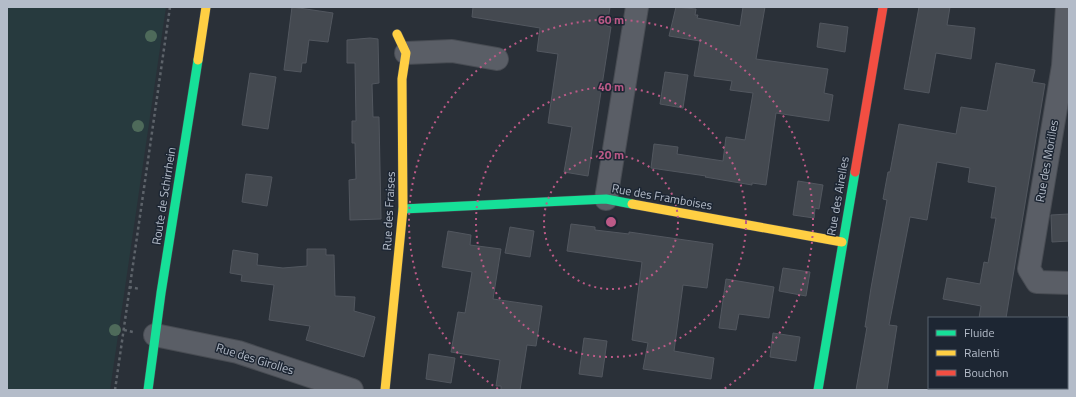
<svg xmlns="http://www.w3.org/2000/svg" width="1076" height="397" font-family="'Titillium Web',sans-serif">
<rect width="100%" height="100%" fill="#2a3038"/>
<polygon fill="#273a3e" points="7,7 166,7 110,390 7,390"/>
<g fill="#444950" stroke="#52575f">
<polygon points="292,7 333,13 328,42 309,40 306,63 302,63 301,72 284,70"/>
<polygon points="473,7 610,7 607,26 611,27 588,176 564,172 572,127 548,123 558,54 537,51 540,28 472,17"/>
<polygon points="676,7 696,9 695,15 698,15 697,18 740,26 743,7 765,7 756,59 828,69 824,93 833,95 829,121 776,113 766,185 752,183 752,185 705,177 706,176 651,168 654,144 678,147 677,154 723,161 726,137 745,140 753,93 730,90 732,81 694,76 700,41 669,36"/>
<polygon points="919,7 950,7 947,25 975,28 971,59 936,53 929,93 904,89"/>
<polygon points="820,23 848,27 845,52 817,47"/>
<polygon points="370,38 378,39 379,83 372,84 373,117 379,117 381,219 350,220 349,180 356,179 355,143 352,143 352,121 356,121 355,63 347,63 347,40"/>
<polygon points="996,63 1035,70 1032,82 1045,84 1006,318 979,318 981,306 943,299 947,278 980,284 984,262 988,263 996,218 991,218 996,187 968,182 970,168 937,162 927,220 910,217 889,325 897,326 887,390 856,390 867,327 865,327 871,288 887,200 883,199 888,172 890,172 899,124 956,134 961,107 987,111"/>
<polygon points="665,72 688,75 683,108 660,104"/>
<polygon points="250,73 276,77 268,129 242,125"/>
<polygon points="246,174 272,177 267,206 242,202"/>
<polygon points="798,181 823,185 819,209 815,208 814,218 793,215"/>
<polygon points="1069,214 1069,241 1052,242 1051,215"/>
<polygon points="571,224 595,227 595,230 629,234 629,232 713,244 707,288 683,285 674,351 714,358 711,379 643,369 648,343 632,340 642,262 567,251"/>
<polygon points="510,227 534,231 530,257 505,253"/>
<polygon points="448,231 471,235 470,245 501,249 493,299 542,306 536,346 527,345 520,390 501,390 501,386 496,386 500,360 451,352 458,312 465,313 472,272 442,267"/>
<polygon points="307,249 326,249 326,255 334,255 335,296 355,297 354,311 375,317 364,357 306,340 310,326 269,320 274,285 241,281 242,275 230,273 233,250 258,254 257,265 283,268 307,266"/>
<polygon points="783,268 810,272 806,296 779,291"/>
<polygon points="726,279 774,287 769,318 739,314 736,330 719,328"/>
<polygon points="773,333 800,337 796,361 770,357"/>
<polygon points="584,338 607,341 602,377 579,374"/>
<polygon points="429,354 455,358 451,383 426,379"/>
</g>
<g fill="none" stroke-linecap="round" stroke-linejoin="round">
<defs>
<g id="street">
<polyline points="1067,7 1063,66 1029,269 1037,282 1069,283"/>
<polyline points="406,53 452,51 497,59"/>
<polyline points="606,199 637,7"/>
<polyline points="155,335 238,352 352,390"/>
</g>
<g id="fast">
<polyline points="403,209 606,199 632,204"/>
<polyline points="148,390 161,293 198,60"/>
<polyline points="818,390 855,172"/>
</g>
<g id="slow">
<polyline points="198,60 206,7"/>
<polyline points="632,204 842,242"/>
<polyline points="385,390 403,209 402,79 406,53 397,34"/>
</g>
<polyline id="jam" points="855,172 883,7"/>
</defs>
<use href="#street" stroke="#484c53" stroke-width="24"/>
<use href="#fast" stroke="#484c53" stroke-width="10"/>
<use href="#slow" stroke="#484c53" stroke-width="10"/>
<use href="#jam" stroke="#484c53" stroke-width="10"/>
<g stroke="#5d636a" stroke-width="2.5" stroke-dasharray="3 3" stroke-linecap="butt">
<polyline points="129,287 140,289"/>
<polyline points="124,330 133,332"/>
<polyline points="115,390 170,7"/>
</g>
<use href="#street" stroke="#5a5e66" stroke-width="22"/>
<use href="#fast" stroke="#16e098" stroke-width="9"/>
<use href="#slow" stroke="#ffcf43" stroke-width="9"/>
<use href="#jam" stroke="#f24e42" stroke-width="9"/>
</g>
<g fill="#4e6a5a">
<circle cx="151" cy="36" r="6"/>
<circle cx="138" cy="126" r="6"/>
<circle cx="115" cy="330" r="6"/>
</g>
<g fill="none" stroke="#bc5a87" stroke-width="2" stroke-dasharray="2 4">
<circle cx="611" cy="222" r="67"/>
<circle cx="611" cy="222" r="135"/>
<path d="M498 389A202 202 0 1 1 724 389"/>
</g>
<g text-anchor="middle" stroke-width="3" stroke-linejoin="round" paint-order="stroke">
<g font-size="12" fill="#b4bcc9" stroke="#1d2633">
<text transform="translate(1047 161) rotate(-80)" y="4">Rue des Morilles</text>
<text transform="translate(164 196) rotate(-81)" y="4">Route de Schirrhein</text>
<text transform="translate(838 196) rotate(-80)" y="4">Rue des Airelles</text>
<text transform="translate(662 197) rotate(10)" y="4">Rue des Framboises</text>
<text transform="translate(389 211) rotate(-87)" y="4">Rue des Fraises</text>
<text transform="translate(255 359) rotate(17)" y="4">Rue des Girolles</text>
</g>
</g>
<circle cx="611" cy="222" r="6" fill="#bc5a87" stroke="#1d2633" stroke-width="2"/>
<g font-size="12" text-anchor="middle" font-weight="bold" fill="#bc5a87" stroke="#1d2633" stroke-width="3" stroke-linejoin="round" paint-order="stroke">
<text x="611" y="24">60 m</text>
<text x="611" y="91">40 m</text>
<text x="611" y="159">20 m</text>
</g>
<rect width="1076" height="397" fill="none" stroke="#b4bcc9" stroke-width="16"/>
<rect x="928" y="317" width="140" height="72" fill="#1d2633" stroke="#59626f"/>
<rect x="936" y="330" width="20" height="6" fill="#16e098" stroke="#59626f"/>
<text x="964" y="337" font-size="12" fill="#b4bcc9">Fluide</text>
<rect x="936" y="350" width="20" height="6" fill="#ffcf43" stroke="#59626f"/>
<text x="964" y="357" font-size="12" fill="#b4bcc9">Ralenti</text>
<rect x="936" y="370" width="20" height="6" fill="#f24e42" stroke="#59626f"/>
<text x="964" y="377" font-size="12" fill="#b4bcc9">Bouchon</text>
</svg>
